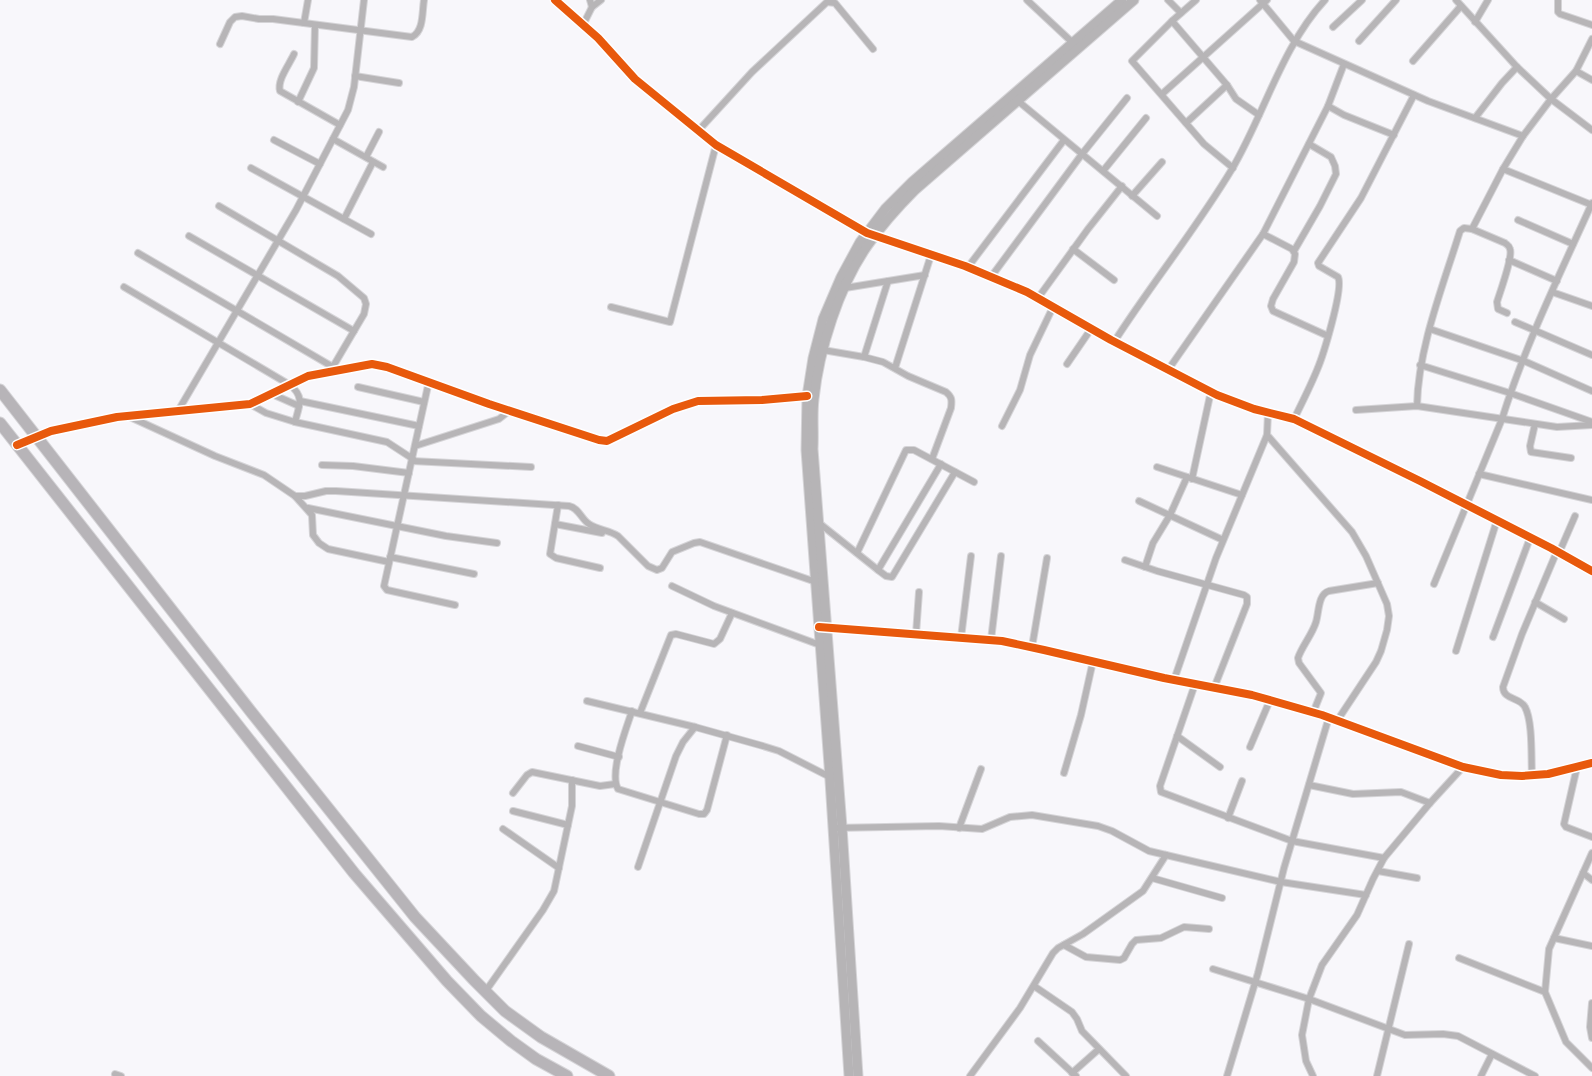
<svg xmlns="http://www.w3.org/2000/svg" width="1592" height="1076" font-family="Lato,sans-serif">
<rect width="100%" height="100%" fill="#f8f7fb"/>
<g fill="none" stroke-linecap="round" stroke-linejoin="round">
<defs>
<g id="minor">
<polyline points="1027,0 1073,43"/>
<polyline points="1168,0 1181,13"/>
<polyline points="1196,0 1172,21 1132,61 1204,144 1233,168"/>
<polyline points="1260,0 1294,41 1428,101 1523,136"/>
<polyline points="1456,0 1517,67 1551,99 1592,130"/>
<polyline points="1558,0 1558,12 1560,14 1592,25"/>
<polyline points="592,7 601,0"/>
<polyline points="1172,21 1227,85 1236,99 1259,115"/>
<polyline points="1475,22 1488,0"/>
<polyline points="304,23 308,0"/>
<polyline points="583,25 592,7 590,0"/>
<polyline points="1333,27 1362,0"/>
<polyline points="1359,41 1396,0"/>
<path d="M220,44L230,22L235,17L242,16L259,19H273L412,37C424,31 422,12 424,0"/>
<path d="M294,54C289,65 277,80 280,91L340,125"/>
<polyline points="1413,61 1461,6"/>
<polyline points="1576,71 1592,80"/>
<polyline points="355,76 399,83"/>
<polyline points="1162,94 1267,0"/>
<polyline points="1018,101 1157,216"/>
<polyline points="298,102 314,68 315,25"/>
<polyline points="1328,106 1344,115 1394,135"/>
<polyline points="1475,118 1502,83 1517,67"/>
<polyline points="1186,123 1227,85"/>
<polyline points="698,131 752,72 827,2 835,3 873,49"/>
<polyline points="333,139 383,167"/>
<polyline points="274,140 320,164"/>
<polyline points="366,157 379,132"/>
<polyline points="251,168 371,234"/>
<polyline points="1503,169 1592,205"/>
<polyline points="1103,171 1146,118"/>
<polyline points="1132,196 1162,162"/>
<polyline points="219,206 338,276 364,298 366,304 364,314 331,370"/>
<polyline points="344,219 373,162"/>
<polyline points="1518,220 1573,244"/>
<polyline points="1472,229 1503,169 1523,136 1551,99 1576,71 1592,39"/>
<polyline points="1263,234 1292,249 1295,254 1294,262 1273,299 1271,306 1273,311 1328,336"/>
<polyline points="873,235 965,266 1027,292 1111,340 1217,395 1254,409 1294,419 1420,481 1551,548 1592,571"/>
<polyline points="189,236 354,331"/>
<polyline points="1073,249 1114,280"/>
<polyline points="1294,251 1320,206 1336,174 1335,166 1331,157 1309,144"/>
<polyline points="138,253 333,367"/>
<polyline points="1509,260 1557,281"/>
<polyline points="968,267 1064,140"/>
<polyline points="991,277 1082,154 1127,98"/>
<path d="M124,287L290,385C305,397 299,406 295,422"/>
<polyline points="845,288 925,275"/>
<polyline points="1552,292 1592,306"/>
<polyline points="1038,298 1088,229 1122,186"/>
<polyline points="611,307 670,322 716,145"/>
<polyline points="1515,322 1592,355"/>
<polyline points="1430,329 1524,361 1592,391"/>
<path d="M1114,342C1152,283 1196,229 1232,169C1264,115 1282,46 1325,0"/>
<path d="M823,350L864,357L883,362L908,376L946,392C952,397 952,400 951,408L932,459"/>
<polyline points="864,357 888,281"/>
<polyline points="1067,364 1091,329"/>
<polyline points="1420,365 1510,393 1592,422"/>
<polyline points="895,368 931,255"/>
<polyline points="1168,370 1263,234 1328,106 1344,64"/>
<polyline points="429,381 384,586 387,590 455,605"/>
<polyline points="358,387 424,402"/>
<polyline points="272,394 299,406"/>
<polyline points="300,401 419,426"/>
<polyline points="250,404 266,413 295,422 387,442 413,459"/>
<path d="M1417,406C1418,348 1443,286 1460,231L1464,228L1472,229L1505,243C1507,245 1509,245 1510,249C1513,257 1500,292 1497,302L1498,309L1507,313"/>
<polyline points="1356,410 1417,406 1557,427 1592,425"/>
<polyline points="178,411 296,210 348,110 354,87 364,0"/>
<path d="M130,417L215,456L264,475L295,496H305L326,491H336L569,506C579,508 581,519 589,524C598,530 609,530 618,536L648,566L657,570L662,568L672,552L694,543L700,542L816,582"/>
<path d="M1294,419C1302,403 1310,387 1317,370C1323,356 1344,288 1338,277L1319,266L1318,263L1361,198L1414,95"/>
<polyline points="1535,424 1530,446 1531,452 1571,458"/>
<polyline points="1002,426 1020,390 1030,355 1053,307"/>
<polyline points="1267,435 1352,532 1366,556 1387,604 1389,616 1387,630 1381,651 1376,662 1337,721"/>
<polyline points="17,445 51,431 117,417 250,404 308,376 372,364 387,367 489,404 599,440 607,441 673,409 698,401 762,400 807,396"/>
<polyline points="415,446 499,419 509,411"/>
<polyline points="412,461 531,467"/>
<polyline points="322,465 353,466 409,473"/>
<polyline points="1157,467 1242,495"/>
<polyline points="1479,474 1592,500"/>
<polyline points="1192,479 1211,391"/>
<polyline points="295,496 312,515 313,535 319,543 328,549 389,562"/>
<polyline points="1139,501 1223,540"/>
<polyline points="558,505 550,554 556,558 600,568"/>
<polyline points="308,508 446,536 497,543"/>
<polyline points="819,523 878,570 886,576 892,577 955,472"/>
<polyline points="555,524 602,533"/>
<polyline points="857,553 906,450 914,450 974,482"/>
<polyline points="1559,553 1575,516"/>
<polyline points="390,557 474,574"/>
<polyline points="1125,560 1157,571 1244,595 1247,597 1247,604 1214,688"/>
<polyline points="1145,567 1153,543 1170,515 1187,477"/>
<polyline points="878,570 941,464"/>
<path d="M1434,584L1502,419C1525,345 1560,274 1592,203"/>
<polyline points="672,586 714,606 820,645"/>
<polyline points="1535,602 1564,619"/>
<polyline points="823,627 1002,641 1044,650 1164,678 1252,695 1322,715 1463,767 1501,775 1522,776 1548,774 1592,763"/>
<polyline points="916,634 919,592"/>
<polyline points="1493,637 1530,538"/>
<polyline points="961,638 971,556"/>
<polyline points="991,640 1001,556"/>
<polyline points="1032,647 1047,558"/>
<polyline points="1456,651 1497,520"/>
<polyline points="1174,680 1216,558 1267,435 1268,413"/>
<polyline points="1195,684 1160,786 1161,792 1292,841 1384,858"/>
<polyline points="587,701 695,727 763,746 779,751 830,777"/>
<path d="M632,711C626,729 609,773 618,789L699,814H704L707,810L727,735"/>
<polyline points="640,713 671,635 676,634 714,644 720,639 732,613"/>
<path d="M1313,713L1321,693L1299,663L1298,658C1302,646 1312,635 1316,622C1319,612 1318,594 1329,591L1378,583"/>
<polyline points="1177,736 1220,767"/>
<polyline points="578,746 619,757"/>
<polyline points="1250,747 1270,700"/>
<polyline points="1577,767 1564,824 1566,827 1592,837"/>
<polyline points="1064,773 1081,715 1093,661"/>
<path d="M1532,775C1531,758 1533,722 1525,707C1520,697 1503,700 1503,687L1522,634L1557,551"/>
<polyline points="1309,785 1353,794 1401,792 1430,803"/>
<polyline points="513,793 527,775 532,772 600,786 615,784"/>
<polyline points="513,811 568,825"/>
<polyline points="1228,818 1242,781"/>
<polyline points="833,828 939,826 982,829 1010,817 1032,815 1098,826 1112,831 1149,851 1166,855 1281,882 1366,895"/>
<polyline points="959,828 981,769"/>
<polyline points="503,829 559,868"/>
<polyline points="1592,853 1549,949 1545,992 1566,1042 1592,1068"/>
<polyline points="638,867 676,756 683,742 695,727"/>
<polyline points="1378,871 1417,878"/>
<polyline points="1583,873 1592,880"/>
<polyline points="1152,878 1222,898"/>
<polyline points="1554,938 1592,946"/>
<polyline points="1064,945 1086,957 1120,960 1124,958 1132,944 1136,940 1161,938 1184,927 1209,929"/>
<polyline points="1459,958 1545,992"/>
<polyline points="1213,969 1309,999 1405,1035 1443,1034 1458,1036 1535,1076"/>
<polyline points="1034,986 1072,1012 1077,1019 1082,1031 1126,1076"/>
<polyline points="485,992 543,910 554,891 572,806 572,780"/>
<polyline points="1592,1003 1590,1027 1592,1038"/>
<polyline points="1038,1041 1076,1076"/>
<polyline points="1072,1073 1099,1049"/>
<polyline points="115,1074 121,1076"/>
<polyline points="970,1076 1020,1008 1053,953 1058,948 1083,934 1143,891 1166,855"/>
<polyline points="1227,1076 1258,973 1284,868 1329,717"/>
<polyline points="1313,1076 1306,1061 1302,1035 1309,999 1322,965 1357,915 1373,879 1384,858 1430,803 1463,767"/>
<polyline points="1377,1076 1409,944"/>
<polyline points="1481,1076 1492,1054"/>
</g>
<polyline id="tertiary" points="555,0 598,38 635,79 716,145 867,233"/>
<g id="secondary">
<polyline points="849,1076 829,765 806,450 807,396 813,358 823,319 841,277 860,242 885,209 912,182 1122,0"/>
<path d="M858,1076L842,827L813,449C814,432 812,415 814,399C819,350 839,286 868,245C882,225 898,207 915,190L1134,0"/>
</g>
<g id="trunk">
<polyline points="0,390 252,713 415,917 474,980 505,1011 541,1037 609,1076"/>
<polyline points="0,423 354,873 447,981 481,1016 511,1041 536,1059 567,1076"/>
</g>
</defs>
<use href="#minor" stroke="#d5d4d7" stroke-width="8"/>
<use href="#tertiary" stroke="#d5d4d7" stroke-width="9"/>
<use href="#secondary" stroke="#d5d4d7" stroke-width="11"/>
<use href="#trunk" stroke="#d5d4d7" stroke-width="13"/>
<use href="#minor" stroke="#b7b5b7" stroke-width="6"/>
<use href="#tertiary" stroke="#b7b5b7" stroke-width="8"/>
<use href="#secondary" stroke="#b6b4b6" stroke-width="9"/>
<use href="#trunk" stroke="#b7b4b8" stroke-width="11"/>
<defs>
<g id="cycleway">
<polyline points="555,0 598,38 635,79 716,145 867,233 965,266 1027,292 1111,340 1217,395 1254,409 1294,419 1420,481 1551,548 1592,571"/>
<polyline points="17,445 51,431 117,417 250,404 308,376 372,364 387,367 489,404 599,440 607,441 673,409 698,401 762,400 807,396"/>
<polyline points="819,627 1002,641 1044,650 1164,678 1252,695 1322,715 1463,767 1501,775 1522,776 1548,774 1592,763"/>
</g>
</defs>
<use href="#cycleway" stroke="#fff" stroke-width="11"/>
<use href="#cycleway" stroke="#e8590c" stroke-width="8"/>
</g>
</svg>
